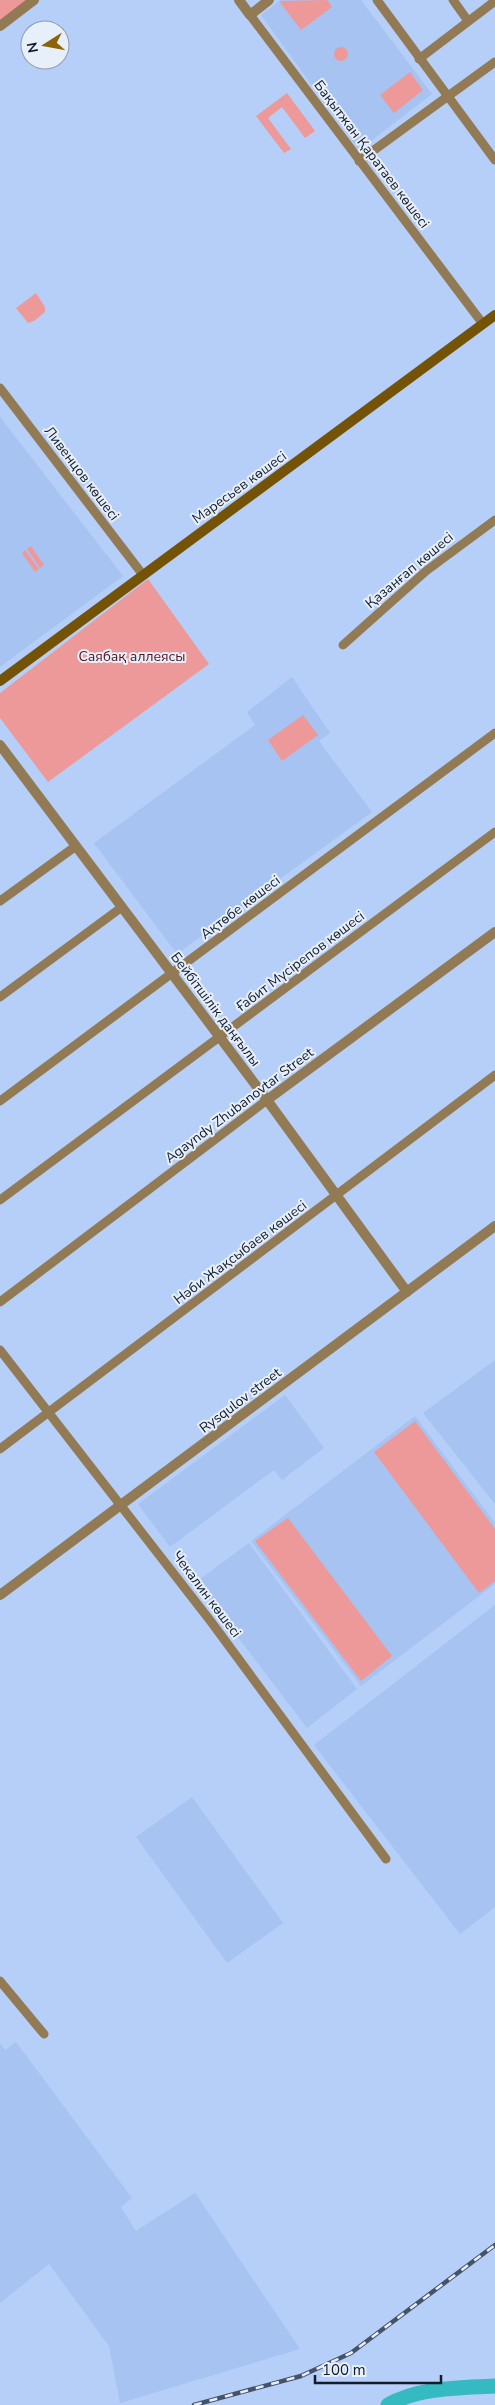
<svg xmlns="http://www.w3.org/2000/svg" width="495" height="2405" font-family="'Nunito Sans',sans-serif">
<rect width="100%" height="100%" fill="#b6cff8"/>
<g fill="#a6c3f1">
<polygon points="281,0 361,0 432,94 359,150 261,15"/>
<polygon points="0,417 123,576 0,667"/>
<polygon points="292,677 330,733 319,741 372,812 177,954 94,843 255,725 247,712"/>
<polygon points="495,1360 495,1504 423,1413"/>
<polygon points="285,1395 324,1448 282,1480 274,1470 170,1547 138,1504"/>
<polygon points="415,1416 495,1523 495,1584 361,1686 251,1541"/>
<polygon points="249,1543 357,1689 307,1728 196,1582"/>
<polygon points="495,1605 495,1907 460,1934 314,1745"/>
<polygon points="192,1797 283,1923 227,1963 136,1837"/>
<polygon points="16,2042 132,2198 121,2207 136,2231 195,2193 300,2349 120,2403 109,2346 49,2264 0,2303 0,2043 5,2050"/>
</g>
<g fill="#ed9999">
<polygon points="0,0 27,0 0,20"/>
<polygon points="327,0 332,7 301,30 279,1"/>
<circle cx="341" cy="54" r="7"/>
<polygon points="410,72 423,90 394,113 380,95"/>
<polygon points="287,93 315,131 305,138 282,107 268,118 291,149 284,153 256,116"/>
<polygon points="36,293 45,307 45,312 34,321 28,323 16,308"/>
<polygon points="31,546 44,565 40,568 27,549"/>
<polygon points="25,550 39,569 35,572 22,553"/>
<polygon points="148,579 209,664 48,782 0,718 0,693"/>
<polygon points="303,715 318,735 282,761 268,740"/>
<polygon points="415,1421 495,1529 495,1581 479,1593 374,1452"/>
<polygon points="288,1518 392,1656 361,1681 255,1541"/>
</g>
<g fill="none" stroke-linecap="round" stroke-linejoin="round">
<path stroke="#36bac1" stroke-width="15" d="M388,2405C419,2387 460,2388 495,2386"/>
<g stroke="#927b54" stroke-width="9">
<polyline points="377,0 495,160"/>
<polyline points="453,0 468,21"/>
<polyline points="250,15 483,324"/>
<polyline points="419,59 495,1"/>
<polyline points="359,161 495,62"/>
<polyline points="0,388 143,575"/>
<polyline points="343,645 426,571 495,520"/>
<polyline points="0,901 76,846"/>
<polyline points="0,997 122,907"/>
<polyline points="0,1101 495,733"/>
<polyline points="0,1200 495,832"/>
<polyline points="0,1302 267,1100"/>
<polyline points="0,1350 212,1623 386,1859"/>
<polyline points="0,1449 495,1075"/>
<polyline points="0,1981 44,2034"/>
</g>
<g stroke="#927b54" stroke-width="10">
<polyline points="239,0 250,15 269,0"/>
<polyline points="0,26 34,0"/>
<polyline points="0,745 267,1100 407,1292"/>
<polyline points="267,1100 495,932"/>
<polyline points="0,1595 495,1226"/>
</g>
<polyline stroke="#755306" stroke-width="10" points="0,681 495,315"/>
<defs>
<polyline id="rail" points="194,2405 301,2376 351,2353 495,2245"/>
</defs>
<use href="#rail" stroke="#455369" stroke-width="4.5"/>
<use href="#rail" stroke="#e7effb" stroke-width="2.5" stroke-dasharray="8" stroke-linecap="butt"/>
</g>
<g text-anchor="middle" stroke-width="4" stroke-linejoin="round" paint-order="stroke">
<g font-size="14" fill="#131c2a" stroke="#e7effb">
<text transform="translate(372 154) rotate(53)" y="5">Бақытжан Қаратаев көшесі</text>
<text transform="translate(82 473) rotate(53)" y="5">Ливенцов көшесі</text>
<text transform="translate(239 487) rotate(-36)" y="5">Маресьев көшесі</text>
<text transform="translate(409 570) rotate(-40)" y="5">Қазанғап көшесі</text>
<text transform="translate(240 907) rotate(-37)" y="5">Ақтөбе көшесі</text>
<text transform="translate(300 961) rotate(-37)" y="5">Ғабит Мүсірепов көшесі</text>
<text transform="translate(216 1009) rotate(53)" y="5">Бейбітшілік даңғылы</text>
<text transform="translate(239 1105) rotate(-37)" y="5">Agayndy Zhubanovtar Street</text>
<text transform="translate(240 1252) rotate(-37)" y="5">Нәби Жақсыбаев көшесі</text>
<text transform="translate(240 1400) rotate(-37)" y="5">Rysqulov street</text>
<text transform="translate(207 1594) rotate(53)" y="5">Чекалин көшесі</text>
</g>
<g font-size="14" fill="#59131a" stroke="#e7effb">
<text x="132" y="661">Саябақ аллеясы</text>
</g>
</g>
<g transform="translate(45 45) rotate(259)"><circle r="24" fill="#e7effb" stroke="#929ba7"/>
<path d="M0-4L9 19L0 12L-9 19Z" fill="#8d6407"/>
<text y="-8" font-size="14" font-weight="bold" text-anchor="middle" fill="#131c2a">N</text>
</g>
<path d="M315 2375v8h126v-8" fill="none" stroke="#131c2a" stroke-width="2.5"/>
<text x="322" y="2375" font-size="15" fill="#131c2a" stroke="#e7effb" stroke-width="4" paint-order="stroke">100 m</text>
</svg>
